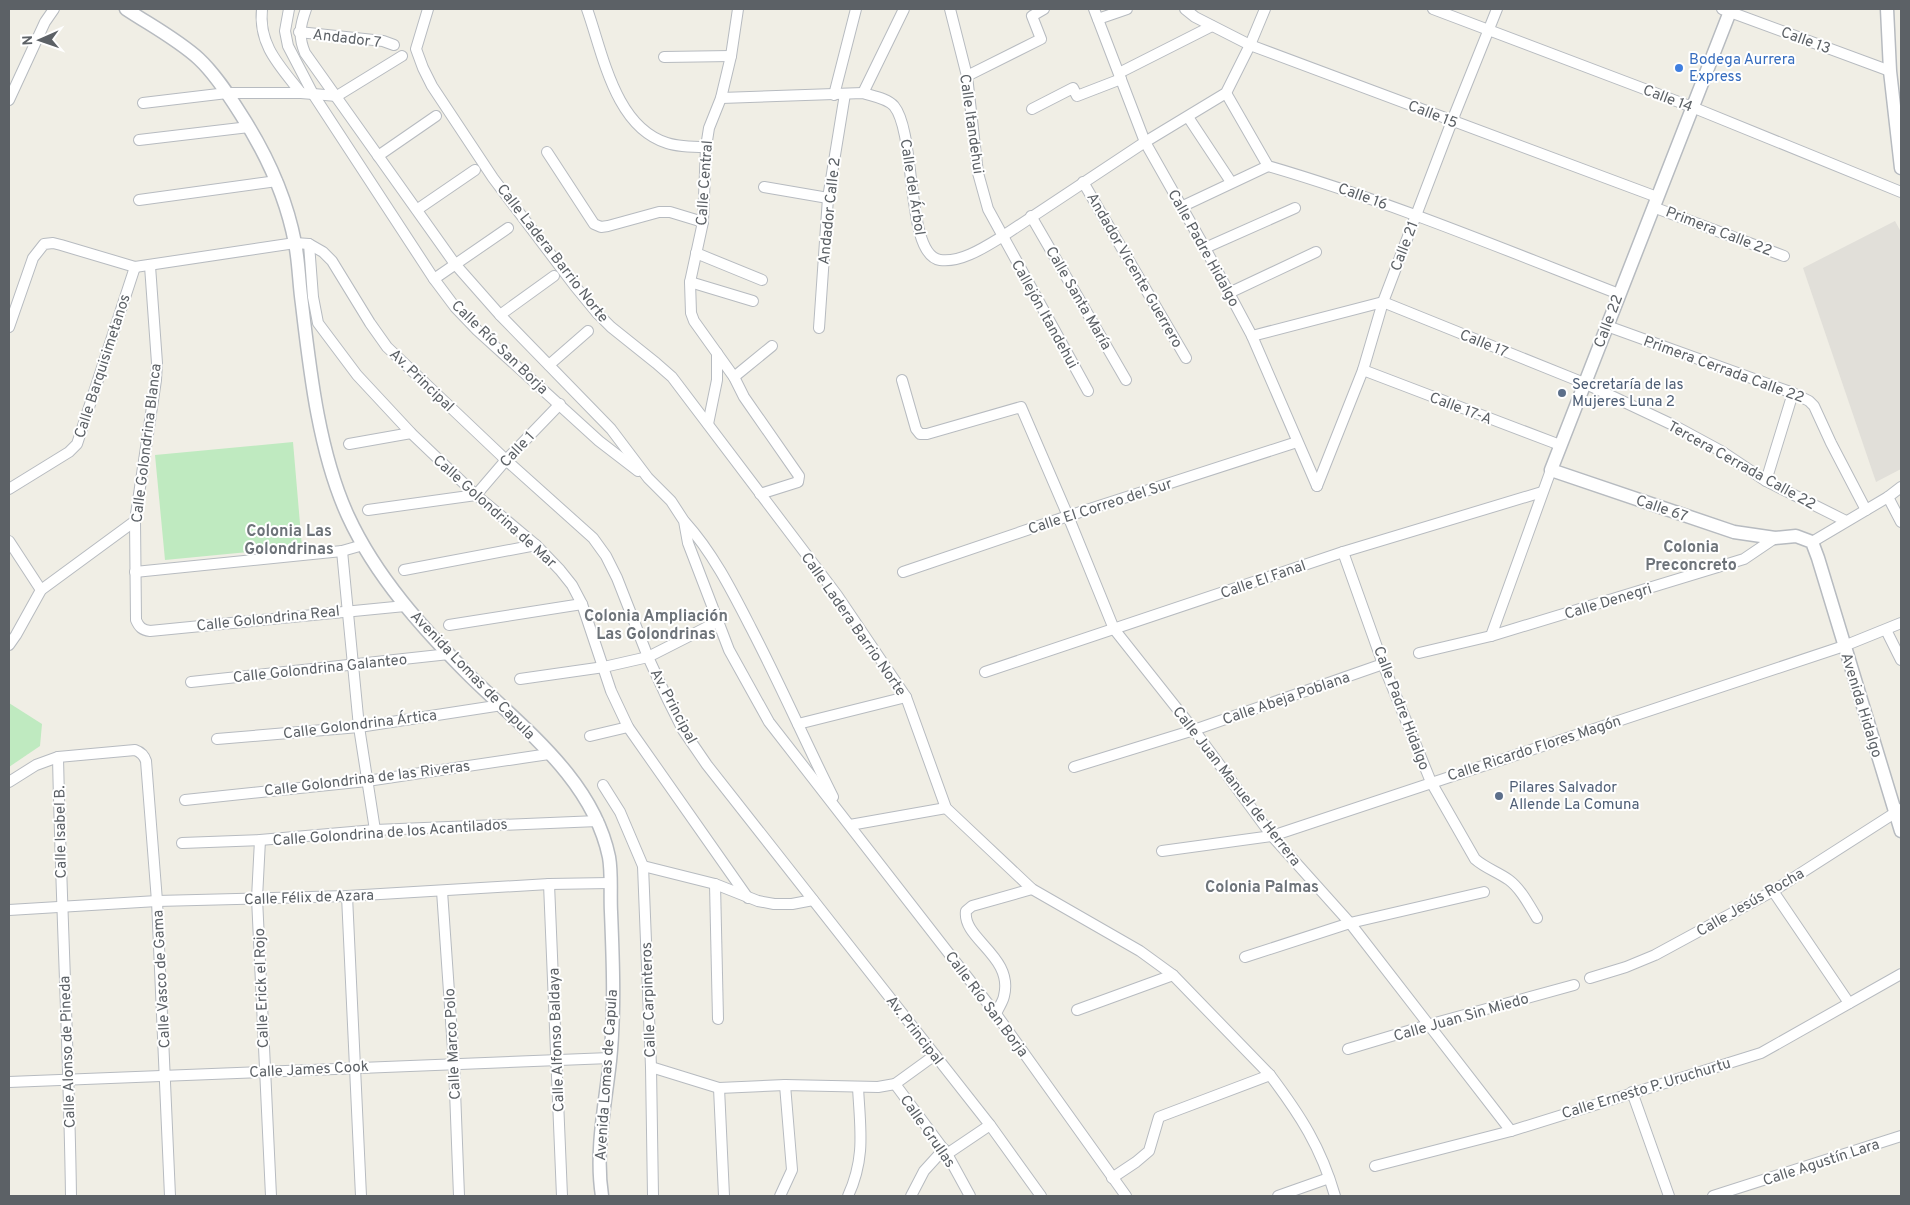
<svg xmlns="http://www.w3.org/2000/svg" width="1910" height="1205" font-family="Overpass,sans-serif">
<rect width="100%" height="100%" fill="#f0eee5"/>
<polygon fill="#e1dfd9" points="1895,221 1901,232 1901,469 1876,482 1803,268"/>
<g fill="#bfeac0">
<polygon points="293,442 302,547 165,560 155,455"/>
<polygon points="9,703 42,724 40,746 9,767"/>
</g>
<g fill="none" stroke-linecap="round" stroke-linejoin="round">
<defs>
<g id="minor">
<path d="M262,9C258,45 280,66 301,93"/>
<polyline points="289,9 285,31 288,46 313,94 434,279 455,307 477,330 599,441 638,471"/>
<path d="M306,9C300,26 298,36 305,53L455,264L500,315L611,429L648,478L671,501L684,521L688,543L729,650L769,722L996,1014L1126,1196"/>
<path d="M428,9L416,49L423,68L432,86L493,178L574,285L597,313L611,327L656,363L672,377L837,595L906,697L946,808L1032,889L1140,951L1173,975L1270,1075C1300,1115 1321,1147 1335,1196"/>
<path d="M587,9C603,54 615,127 667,143C679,147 693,147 706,147"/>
<polyline points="738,9 731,56 721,98 709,128 706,147 703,222 690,282 691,313 694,321 734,377 744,397 799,476 798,482 760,494"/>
<polyline points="950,9 967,76 978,173 988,209 1088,391"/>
<polyline points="1094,9 1145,142 1205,248 1252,336 1317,486"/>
<polyline points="1185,9 1195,17 1250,45 1657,197"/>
<polyline points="1433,9 1692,107 1901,192"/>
<polyline points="1722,9 1890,71"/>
<polyline points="1098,19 1127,9"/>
<polyline points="299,32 383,41 394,45"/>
<polyline points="664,57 731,56"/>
<polyline points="1119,73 1212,26"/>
<polyline points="967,76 1041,39 1032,16 1044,9"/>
<polyline points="863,93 904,9"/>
<path d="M1226,93L1268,166C1388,201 1503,249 1619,294"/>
<polyline points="834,95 856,9"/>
<path d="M721,98L863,93C872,96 887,98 894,106C917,134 905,255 940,260C961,263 985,247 1003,236L1145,142L1226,93L1250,45L1265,9"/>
<polyline points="9,100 45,22 54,9"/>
<polyline points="143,103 227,93 301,93 337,96 402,56"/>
<polyline points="1032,109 1073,88 1077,96 1121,79"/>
<polyline points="1188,117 1231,182"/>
<polyline points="139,140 249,127"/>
<polyline points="547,152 594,224 601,227 608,226 659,212 670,212 703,222"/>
<polyline points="378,156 436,116"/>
<polyline points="1083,182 1186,358"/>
<polyline points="764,187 828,198"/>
<polyline points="139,200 277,181"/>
<polyline points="1181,207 1268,166"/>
<polyline points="1653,207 1784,256"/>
<polyline points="418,209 475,170"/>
<polyline points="1031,216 1126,380"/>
<polyline points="309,244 313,297 318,323 357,375 411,433 476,495 536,545 560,570 572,585 582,604 611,691 628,727 748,898"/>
<polyline points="1205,248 1295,208"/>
<polyline points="696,253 762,280"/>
<path d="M150,266L157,363L156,380L135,521L136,620C139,627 142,630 150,631L405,606"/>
<polyline points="434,279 508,228"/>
<polyline points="690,282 753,301"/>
<polyline points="1229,293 1316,252"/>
<polyline points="500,315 554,276"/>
<polyline points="1607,326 1793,393 1809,401 1814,406 1831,443 1866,510"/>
<polyline points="9,327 33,258 44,244 53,243 61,245 135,267 295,243 309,244 323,252 332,261 370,323 387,347 506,460 593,538 606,556 617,578 648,657 667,698 683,730 707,765 990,1125 1041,1196"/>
<polyline points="819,328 828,198 845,94"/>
<polyline points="1252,336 1383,302 1584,383 1673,425 1721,451 1766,481 1846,521"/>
<polyline points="549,365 588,331"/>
<polyline points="1363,370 1560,445"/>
<polyline points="734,377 772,346"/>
<polyline points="902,380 916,429 920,434 927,434 1021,407 1068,516 1114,629 1194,730 1272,836 1350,923 1511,1131"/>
<polyline points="708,424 717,380 717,353"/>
<polyline points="349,444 411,433"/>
<polyline points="1766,481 1793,393"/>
<polyline points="1317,486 1363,370 1383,302 1452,121 1497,9"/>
<polyline points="9,489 69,452 77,444 135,267"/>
<polyline points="1888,497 1901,522"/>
<polyline points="368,510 476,495 506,460 560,404"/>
<path d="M685,522C713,553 732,591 751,628C780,684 805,741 833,797"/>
<polyline points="9,541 41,590"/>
<polyline points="1812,542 1888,497 1901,487"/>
<polyline points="342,551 359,727 375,830"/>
<path d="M1343,552L1383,664L1431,782L1475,859C1485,868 1498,872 1509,880C1521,889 1529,905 1537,918"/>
<polyline points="404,570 536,545"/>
<polyline points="135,572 342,551 363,545"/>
<polyline points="903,572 1068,516 1297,442"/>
<polyline points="449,625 582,604"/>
<polyline points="1886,630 1901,660"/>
<polyline points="1491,636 1551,470"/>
<polyline points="9,645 16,635 41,590 135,521"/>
<polyline points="1419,653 1491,636 1744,559 1775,538"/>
<polyline points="985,672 1343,552 1542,492"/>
<polyline points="520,679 604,667 648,657 717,622"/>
<polyline points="191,682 449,654"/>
<polyline points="798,724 906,697"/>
<polyline points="590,736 628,727"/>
<polyline points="217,739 359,727 502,705"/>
<path d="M58,757C61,903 69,1050 71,1196"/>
<polyline points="1074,767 1194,730 1383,664"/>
<path d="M9,782L36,765L58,757L135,750C141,752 144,755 146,761L157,901L170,1196"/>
<polyline points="603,785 620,812 643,866 651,1067 653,1196"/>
<polyline points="185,800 367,781 549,754"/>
<polyline points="850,825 946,808"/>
<polyline points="260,840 257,898 271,1196"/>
<polyline points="182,843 260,840 375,830 598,821"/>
<polyline points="1162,851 1272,836 1844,646 1901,623"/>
<polyline points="643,866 715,884 758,901 774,904 792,904 813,900"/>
<polyline points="549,884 562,1196"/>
<polyline points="715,884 718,1019"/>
<polyline points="442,891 454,1064 459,1196"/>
<polyline points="1773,891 1849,1003"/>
<polyline points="347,896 361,1196"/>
<polyline points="9,910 157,901 347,896 549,884 610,883"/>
<polyline points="1245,957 1350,923 1484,892"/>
<polyline points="1590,978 1626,967 1655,955 1773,891 1901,809"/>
<polyline points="1077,1010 1173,975"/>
<path d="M996,1014C998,1008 1003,1002 1004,996C1014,956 962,939 966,911L972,906L1032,889"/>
<polyline points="1348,1049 1428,1025 1574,985"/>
<polyline points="935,1055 895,1084 947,1154 970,1196"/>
<polyline points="651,1067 719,1088 785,1085 878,1087 895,1084"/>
<polyline points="9,1082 610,1058"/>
<polyline points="719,1088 724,1196"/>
<polyline points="1632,1092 1669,1196"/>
<polyline points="947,1154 990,1125"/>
<polyline points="1375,1166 1511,1131 1761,1053 1901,974"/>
<polyline points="1112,1178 1136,1162 1149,1151 1159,1117 1270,1075"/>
<polyline points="780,1196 792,1170 785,1085"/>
<path d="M848,1196C866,1157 860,1128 858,1087"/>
<polyline points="911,1196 924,1171 944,1149"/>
<polyline points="1278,1196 1329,1178"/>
<polyline points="1713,1196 1901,1136"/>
</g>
<g id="tertiary">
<path d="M126,9C150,25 177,39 199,59C215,74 228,94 240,113C266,153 286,196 295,243C299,263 299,284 302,304C310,372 319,453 348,516C376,577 424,630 471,677C524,729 593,780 609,857C612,874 610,894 611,912C613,961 615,1012 610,1061C605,1106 595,1151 602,1196"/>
<polyline points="1731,9 1551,470 1734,532 1775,538 1796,536 1812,542 1818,558 1901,831"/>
<polyline points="1887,9 1890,71 1901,168"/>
</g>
</defs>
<use href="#minor" stroke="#b7bbc0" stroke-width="12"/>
<use href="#tertiary" stroke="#b7bbc0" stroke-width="15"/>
<use href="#minor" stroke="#fff" stroke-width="10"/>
<use href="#tertiary" stroke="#fff" stroke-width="12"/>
</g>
<circle fill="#3f7fe0" stroke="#fff" stroke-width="2" cx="1679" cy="68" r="5"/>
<g fill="#5c6f8a" stroke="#fff" stroke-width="2">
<circle cx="1562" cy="393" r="5"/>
<circle cx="1499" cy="796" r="5"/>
</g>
<g text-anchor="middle" stroke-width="4" stroke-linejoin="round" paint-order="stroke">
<g font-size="15" fill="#5c6166" stroke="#fff">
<text transform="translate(347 38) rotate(7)" y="5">Andador 7</text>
<text transform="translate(1806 40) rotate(20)" y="5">Calle 13</text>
<text transform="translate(1668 98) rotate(21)" y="5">Calle 14</text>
<text transform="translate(1433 114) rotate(21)" y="5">Calle 15</text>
<text transform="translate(972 124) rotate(82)" y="5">Calle Itandehui</text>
<text transform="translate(704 183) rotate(-86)" y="5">Calle Central</text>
<text transform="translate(913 187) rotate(81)" y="5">Calle del Árbol</text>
<text transform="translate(1363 196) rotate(20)" y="5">Calle 16</text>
<text transform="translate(829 211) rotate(-84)" y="5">Andador Calle 2</text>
<text transform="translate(1719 231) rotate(21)" y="5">Primera Calle 22</text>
<text transform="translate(1404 246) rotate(-69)" y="5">Calle 21</text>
<text transform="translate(1204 248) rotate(61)" y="5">Calle Padre Hidalgo</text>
<text transform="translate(553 253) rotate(52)" y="5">Calle Ladera Barrio Norte</text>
<text transform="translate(1135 270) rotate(60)" y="5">Andador Vicente Guerrero</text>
<text transform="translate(1079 298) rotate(60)" y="5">Calle Santa María</text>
<text transform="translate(1045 314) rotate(61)" y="5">Callejón Itandehui</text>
<text transform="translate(1608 321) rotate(-69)" y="5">Calle 22</text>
<text transform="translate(1484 343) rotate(22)" y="5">Calle 17</text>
<text transform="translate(500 347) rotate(44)" y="5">Calle Río San Borja</text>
<text transform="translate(102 366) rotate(-72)" y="5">Calle Barquisimetanos</text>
<text transform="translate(1724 369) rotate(20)" y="5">Primera Cerrada Calle 22</text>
<text transform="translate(422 380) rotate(44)" y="5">Av. Principal</text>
<text transform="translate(1461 408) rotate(21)" y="5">Calle 17-A</text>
<text transform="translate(146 443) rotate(-83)" y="5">Calle Golondrina Blanca</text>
<text transform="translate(517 449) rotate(-47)" y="5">Calle 1</text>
<text transform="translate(1742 465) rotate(29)" y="5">Tercera Cerrada Calle 22</text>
<text transform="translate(1100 506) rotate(-18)" y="5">Calle El Correo del Sur</text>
<text transform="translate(1662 508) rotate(19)" y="5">Calle 67</text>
<text transform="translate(495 511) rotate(42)" y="5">Calle Golondrina de Mar</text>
<text transform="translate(1263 579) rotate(-19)" y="5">Calle El Fanal</text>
<text transform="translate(1608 601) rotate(-17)" y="5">Calle Denegri</text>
<text transform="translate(268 618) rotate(-6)" y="5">Calle Golondrina Real</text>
<text transform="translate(854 624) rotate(55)" y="5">Calle Ladera Barrio Norte</text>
<text transform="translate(320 668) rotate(-6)" y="5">Calle Golondrina Galanteo</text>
<text transform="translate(473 675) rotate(46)" y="5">Avenida Lomas de Capula</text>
<text transform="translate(1286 698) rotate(-19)" y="5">Calle Abeja Poblana</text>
<text transform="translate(1862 705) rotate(73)" y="5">Avenida Hidalgo</text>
<text transform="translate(674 706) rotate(62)" y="5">Av. Principal</text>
<text transform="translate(1402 708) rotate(69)" y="5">Calle Padre Hidalgo</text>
<text transform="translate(360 724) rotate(-7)" y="5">Calle Golondrina Ártica</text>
<text transform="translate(1534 748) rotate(-18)" y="5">Calle Ricardo Flores Magón</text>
<text transform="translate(367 778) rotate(-7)" y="5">Calle Golondrina de las Riveras</text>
<text transform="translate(1237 786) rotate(52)" y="5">Calle Juan Manuel de Herrera</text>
<text transform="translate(60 832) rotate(-91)" y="5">Calle Isabel B.</text>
<text transform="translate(390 832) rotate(-4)" y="5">Calle Golondrina de los Acantilados</text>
<text transform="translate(309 897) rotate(-2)" y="5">Calle Félix de Azara</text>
<text transform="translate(1750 902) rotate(-30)" y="5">Calle Jesús Rocha</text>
<text transform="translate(161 979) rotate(-93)" y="5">Calle Vasco de Gama</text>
<text transform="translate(261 988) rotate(-92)" y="5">Calle Erick el Rojo</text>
<text transform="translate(648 1000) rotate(-92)" y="5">Calle Carpinteros</text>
<text transform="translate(987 1004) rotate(53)" y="5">Calle Río San Borja</text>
<text transform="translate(1461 1017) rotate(-16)" y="5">Calle Juan Sin Miedo</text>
<text transform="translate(915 1030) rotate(52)" y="5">Av. Principal</text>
<text transform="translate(556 1040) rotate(-92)" y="5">Calle Alfonso Baldaya</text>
<text transform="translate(452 1044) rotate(-93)" y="5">Calle Marco Polo</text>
<text transform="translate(67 1052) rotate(-92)" y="5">Calle Alonso de Pineda</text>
<text transform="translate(309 1069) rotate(-3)" y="5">Calle James Cook</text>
<text transform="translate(606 1075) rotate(-86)" y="5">Avenida Lomas de Capula</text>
<text transform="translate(1646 1088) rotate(-17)" y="5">Calle Ernesto P. Uruchurtu</text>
<text transform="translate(928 1131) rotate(55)" y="5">Calle Grullas</text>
<text transform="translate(1821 1162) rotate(-18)" y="5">Calle Agustín Lara</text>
</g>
<g font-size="15" fill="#366cbe" stroke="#fff" text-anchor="start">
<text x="1689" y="64">Bodega Aurrera<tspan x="1689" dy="17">Express</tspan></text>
</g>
<g font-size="15" fill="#4e5e75" stroke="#fff" text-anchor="start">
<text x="1572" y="389">Secretaría de las<tspan x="1572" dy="17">Mujeres Luna 2</tspan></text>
<text x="1509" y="792">Pilares Salvador<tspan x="1509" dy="17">Allende La Comuna</tspan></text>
</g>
<g font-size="16" font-weight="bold" fill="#6d7379" stroke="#fff">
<text x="289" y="536">Colonia Las<tspan x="289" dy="18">Golondrinas</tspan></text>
<text x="1691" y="552">Colonia<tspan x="1691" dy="18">Preconcreto</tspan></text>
<text x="656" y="621">Colonia Ampliación<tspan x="656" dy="18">Las Golondrinas</tspan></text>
<text x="1262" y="892">Colonia Palmas</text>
</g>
</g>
<rect width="1910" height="1205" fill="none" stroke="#5c6166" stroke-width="20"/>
<g transform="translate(40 40) rotate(268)" stroke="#ffffff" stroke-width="4" paint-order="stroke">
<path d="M0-4L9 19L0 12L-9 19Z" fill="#5c6166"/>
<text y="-8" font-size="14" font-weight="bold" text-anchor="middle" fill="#5c6166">N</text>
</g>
</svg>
